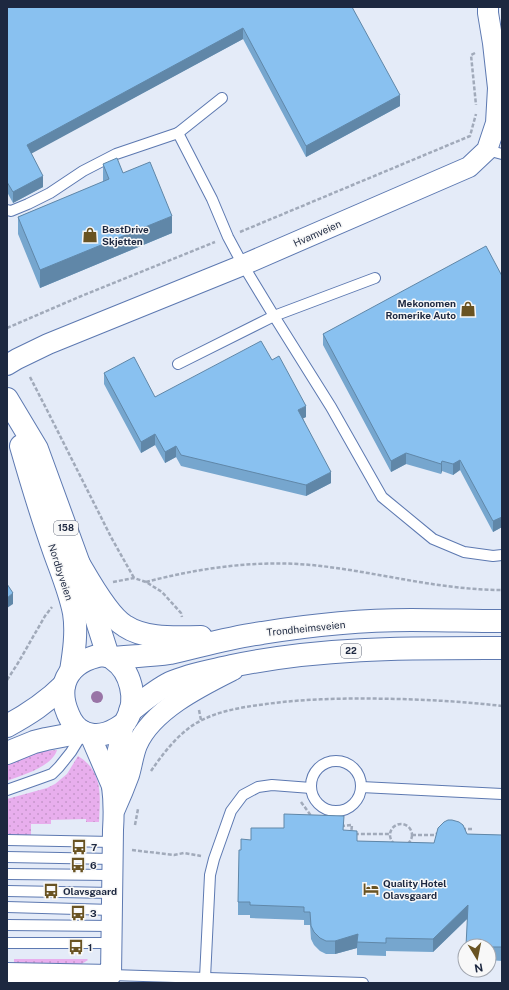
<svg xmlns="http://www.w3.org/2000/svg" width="509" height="990" font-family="'Public Sans',sans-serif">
<defs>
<pattern id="grass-dots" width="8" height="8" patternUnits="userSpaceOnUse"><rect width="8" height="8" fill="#e8aeed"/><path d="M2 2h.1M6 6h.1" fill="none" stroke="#c796cc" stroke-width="1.8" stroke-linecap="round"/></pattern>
</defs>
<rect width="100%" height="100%" fill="#e4ebf8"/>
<g fill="url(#grass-dots)">
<path d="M57,750C52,767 22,775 7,781V765L19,758L42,751Z"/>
<path d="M78,756C104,772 100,796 99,822H86V819L51,820V824H31V835H7V799L47,788L55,784L67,774Z"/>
<polygon points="14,959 87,959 88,960 80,965 14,964"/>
</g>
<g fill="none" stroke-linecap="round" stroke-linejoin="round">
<defs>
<g id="lane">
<polyline points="178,133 222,98"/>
<polyline points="487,150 502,154"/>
<polyline points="7,210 11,211 28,204 50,193 83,171 116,154 178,133 212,199 228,237 243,265 274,316 331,407 382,497 433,539 464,552 493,556 502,555"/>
<polyline points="178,364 274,316 375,278"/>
<circle cx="336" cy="786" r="25"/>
<polyline points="361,787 502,794"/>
<polyline points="7,790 41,778 52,774 59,767 71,752 82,734"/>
<polyline points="7,840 113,842"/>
<polyline points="7,857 113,859"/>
<polyline points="7,874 113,875"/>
<polyline points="7,891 112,893"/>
<polyline points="7,907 112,910"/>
<polyline points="7,925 112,926"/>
<polyline points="7,943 112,943"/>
<polyline points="111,975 363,983"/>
<polyline points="205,978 210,875 214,859 231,811 243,795 258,787 272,785 311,788"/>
</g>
<g id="street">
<polyline points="7,365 17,359 48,344 243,265 469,167 487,150 496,123 498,88 493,43 488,13 488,7"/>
<polyline points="112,786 117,754 124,724"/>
<path d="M115,809C120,798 125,786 129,775C132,765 133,755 137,745C152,710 201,686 233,670"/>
<path d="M7,973L111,975L113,830C114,815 114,801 112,786L90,735"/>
</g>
<g id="primary">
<polyline points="7,399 37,449 79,564 108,656"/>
<path d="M21,446C31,481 42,517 54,551C61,571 70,592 74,613C77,632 74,652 71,671"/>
</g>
<g id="highway">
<path d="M79,564C89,581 108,616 125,626C146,640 177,637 201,637"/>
<path d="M102,655C106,656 110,656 113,659C131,671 138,700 127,719C125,724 121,726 116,729C101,738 81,738 71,720C54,688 66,662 102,655Z"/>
<path d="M112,658C131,656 151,656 170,653C201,646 231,637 262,633C311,625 361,620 411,620C441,620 472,621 502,621"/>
<path d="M130,711C143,701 156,690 170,683C190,674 211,671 232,666C321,647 412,648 502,648"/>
<path d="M7,726C29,714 46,703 64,685"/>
<polyline points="7,753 34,742 46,739 83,732"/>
</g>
</defs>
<use href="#lane" stroke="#5d79b1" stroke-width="12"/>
<use href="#street" stroke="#5d79b1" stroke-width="22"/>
<use href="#primary" stroke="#5d79b1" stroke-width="24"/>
<use href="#highway" stroke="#5d79b1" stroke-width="24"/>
<g stroke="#a1aaba" stroke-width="2.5" stroke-dasharray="4 2" stroke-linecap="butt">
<polyline points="475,53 471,55 476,105"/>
<polyline points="240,232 470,136 476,114"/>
<polyline points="7,328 79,297 215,242"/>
<polyline points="30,377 48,412 111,537 134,578"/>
<polyline points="113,582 134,578 146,582 162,592 181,613 182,617"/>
<path d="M146,582C203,567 263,559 321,566C381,573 441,590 502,590"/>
<polyline points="7,680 18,663 45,616 52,607"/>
<polyline points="199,710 201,720"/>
<path d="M151,771C164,752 181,730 202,720C222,710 244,707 266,704C310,698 355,698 399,699C434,700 468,702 502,706"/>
<polyline points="301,802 312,817"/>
<circle cx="401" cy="835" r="11"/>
<polyline points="135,825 138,809"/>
<polyline points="341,826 352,825 351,834 390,834"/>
<polyline points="462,829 473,829"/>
<polyline points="412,835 434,835 438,833"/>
<polyline points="132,850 174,855 184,853 201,856"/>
</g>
<use href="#lane" stroke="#fff" stroke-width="10"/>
<use href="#street" stroke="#fff" stroke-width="20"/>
<use href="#primary" stroke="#fff" stroke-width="22"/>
<use href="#highway" stroke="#fff" stroke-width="22"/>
</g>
<circle fill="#9974a6" cx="97" cy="697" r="6"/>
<g fill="#76a6ce">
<polygon points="7,7 352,7 400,106 306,157 243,39 31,153 43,187 13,203 7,192"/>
<polygon points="103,164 123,173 172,233 40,288 18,234 18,217 103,182"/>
<polygon points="502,276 502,527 493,532 460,470 453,475 442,471 441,474 406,464 391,472 323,345 323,334"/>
<polygon points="272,360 306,417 303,418 331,483 306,496 181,466 176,457 165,463 155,445 141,453 104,384 104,373 155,397"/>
<polygon points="343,830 357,841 434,843 467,834 502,835 502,961 489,960 489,946 467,919 433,952 386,951 386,956 357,955 357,948 335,954 326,954 320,951 314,945 311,939 310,925 304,925 304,920 250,918 250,915 238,915 238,902 241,850 251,840"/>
</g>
<g fill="#6087a8">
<polygon points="243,28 243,39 27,156 27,145"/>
<polygon points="400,95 400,106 306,157 306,146"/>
<polygon points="43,176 43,187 13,203 13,192"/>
<polygon points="172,216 172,233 40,288 40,270"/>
<polygon points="306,406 306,417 298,421 298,410"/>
<polygon points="155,434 155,445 141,453 141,442"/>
<polygon points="176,446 176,457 165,463 165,452"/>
<polygon points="406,453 406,464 391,472 391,461"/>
<polygon points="460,460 460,470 453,475 453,464"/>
<polygon points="442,461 442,471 441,474 441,464"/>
<polygon points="331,472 331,483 306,496 306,485"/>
<polygon points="502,517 502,527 493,532 493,521"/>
<polygon points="13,593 13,604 7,608 7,598"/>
<polygon points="468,905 468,918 433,952 433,939"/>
<polygon points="358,934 357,948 335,954 335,941"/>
</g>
<g fill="#89c1f0" stroke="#6087a8">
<polygon points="7,7 352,7 400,95 306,146 243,28 27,145 43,176 13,192 7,182"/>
<polygon points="117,158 123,173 150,162 172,216 40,270 18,217 109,179 103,164"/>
<polygon points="486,246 502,276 502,517 493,521 460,460 453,464 442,461 441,464 406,453 391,461 323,334"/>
<polygon points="261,341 272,360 279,356 306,406 298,410 331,472 306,485 181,455 176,446 165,452 155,434 141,442 104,373 134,357 155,397"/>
<polygon points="7,584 13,593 7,598"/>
<polygon points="284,814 344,816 343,830 357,831 357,841 434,843 438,828 444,822 448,820 452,820 459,822 463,825 467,834 502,835 502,947 489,947 489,946 466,946 468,905 433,939 386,938 386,943 357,942 358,934 335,941 326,941 320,938 314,932 311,926 310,912 304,912 304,907 250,905 250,902 238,902 239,850 241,850 241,839 251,840 251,828 284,828"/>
</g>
<defs>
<symbol id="shop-bare" viewBox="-9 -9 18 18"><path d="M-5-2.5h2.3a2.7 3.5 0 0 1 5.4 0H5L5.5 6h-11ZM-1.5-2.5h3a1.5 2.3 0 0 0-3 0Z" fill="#695322" stroke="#f8f8f8" stroke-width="2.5" paint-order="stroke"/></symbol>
<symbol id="bus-bare" viewBox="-9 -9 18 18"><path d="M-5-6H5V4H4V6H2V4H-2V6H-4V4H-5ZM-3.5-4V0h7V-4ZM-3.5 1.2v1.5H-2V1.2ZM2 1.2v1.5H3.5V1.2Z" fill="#695322" stroke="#f8f8f8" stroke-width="2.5" paint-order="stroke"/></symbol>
<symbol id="hotel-bare" viewBox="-9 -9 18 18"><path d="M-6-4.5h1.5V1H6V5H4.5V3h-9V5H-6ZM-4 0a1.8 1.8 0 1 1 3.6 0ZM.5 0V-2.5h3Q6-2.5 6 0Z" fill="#695322" stroke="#f8f8f8" stroke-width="2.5" paint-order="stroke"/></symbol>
</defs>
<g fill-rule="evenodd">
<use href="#shop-bare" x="79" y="224" width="22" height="22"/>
<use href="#shop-bare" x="457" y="298" width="22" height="22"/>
<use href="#bus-bare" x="68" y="836" width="22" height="22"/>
<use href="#bus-bare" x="67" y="854" width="22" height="22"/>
<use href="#hotel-bare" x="360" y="878" width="22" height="22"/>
<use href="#bus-bare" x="40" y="880" width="22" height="22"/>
<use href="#bus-bare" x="67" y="902" width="22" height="22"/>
<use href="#bus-bare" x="65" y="936" width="22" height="22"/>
</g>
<g text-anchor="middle" stroke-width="3" stroke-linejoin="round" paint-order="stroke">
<g fill="#f8f8f8" stroke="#5f6677" stroke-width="1">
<rect x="54" y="521" width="24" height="14" rx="3"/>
<rect x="341" y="644" width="20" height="14" rx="3"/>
</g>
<g font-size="9" font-weight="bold" fill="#1d2840">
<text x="66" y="531">158</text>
<text x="351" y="654">22</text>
</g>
<g font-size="10" font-weight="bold" fill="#1d2840" stroke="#f8f8f8" text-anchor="start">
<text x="102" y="233">BestDrive<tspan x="102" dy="12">Skjetten</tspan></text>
<text x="456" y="307" text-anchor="end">Mekonomen<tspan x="456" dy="12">Romerike Auto</tspan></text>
<text x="91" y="851">7</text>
<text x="90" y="869">6</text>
<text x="383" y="887">Quality Hotel<tspan x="383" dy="12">Olavsgaard</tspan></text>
<text x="63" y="895">Olavsgaard</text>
<text x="90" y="917">3</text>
<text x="88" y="951">1</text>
</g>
<g font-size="10" fill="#1d2840" stroke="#f8f8f8">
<text transform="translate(317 233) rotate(-24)" y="4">Hvamveien</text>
<text transform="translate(61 572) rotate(72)" y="4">Nordbyveien</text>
<text transform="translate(306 628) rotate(-6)" y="4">Trondheimsveien</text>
</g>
</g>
<rect width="509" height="990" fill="none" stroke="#1d2840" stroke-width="16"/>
<g transform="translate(477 958) rotate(170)"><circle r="19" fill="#f8f8f8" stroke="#a0a5ae"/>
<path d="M0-3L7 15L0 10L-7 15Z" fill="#695322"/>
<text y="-6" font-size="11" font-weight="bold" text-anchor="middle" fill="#1d2840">N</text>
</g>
</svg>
